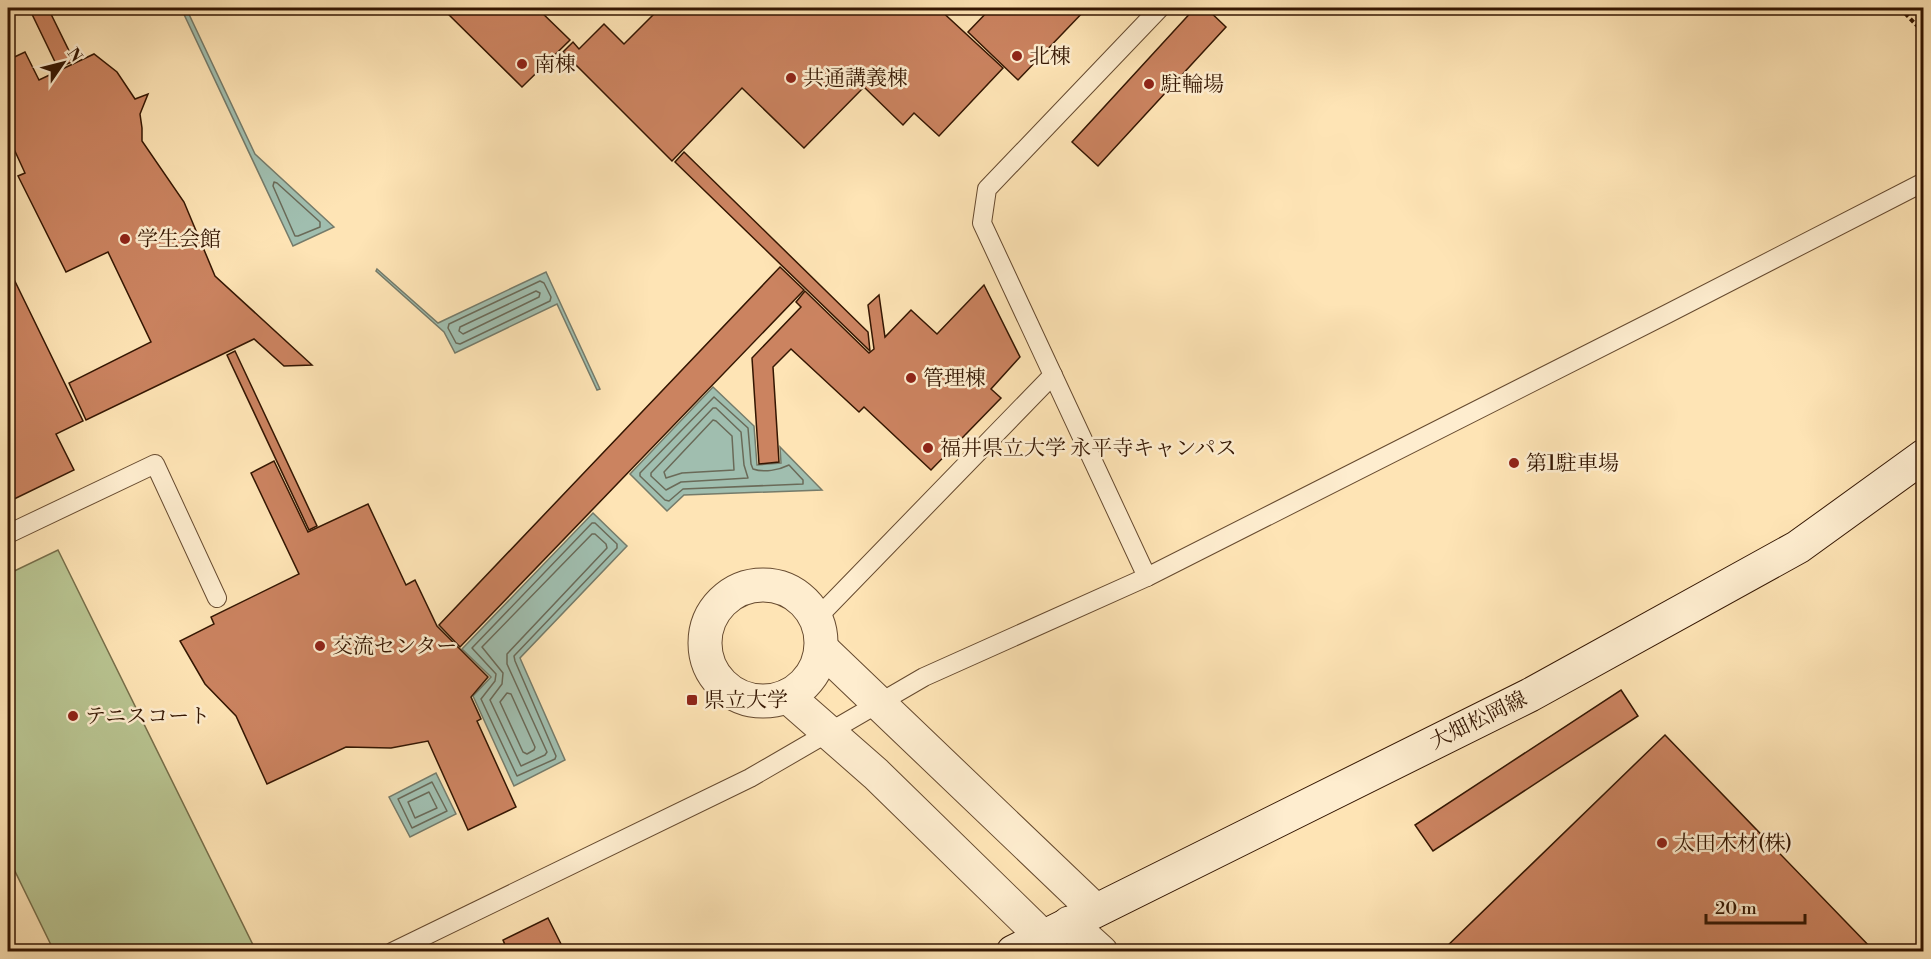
<svg xmlns="http://www.w3.org/2000/svg" width="1931" height="959" font-family="'Libre Bodoni','Noto Serif JP',serif">
<rect width="100%" height="100%" fill="#fee4b5"/>
<filter id="stains"><feTurbulence type="fractalNoise" baseFrequency=".00333" numOctaves="4"/><feColorMatrix values="0 0 0 0 .2 0 0 0 0 .09 0 0 0 0 .02 0 0 0 .5 -.17"/></filter>
<radialGradient id="worn" r=".72"><stop offset=".6" stop-color="#630" stop-opacity="0"/><stop offset="1" stop-color="#630" stop-opacity=".3"/></radialGradient>
<polygon fill="#b9c592" stroke="#766e4a" stroke-width="1.5" points="58,550 256,951 54,951 8,857 8,574"/>
<g fill="#a0beaf" stroke="#757b6a" stroke-width="1.5">
<polygon points="181,8 186,8 255,154 334,227 293,246"/>
<polygon points="377,269 438,323 546,272 600,389 597,390 557,304 455,353 444,332 376,271"/>
<polygon points="713,387 754,426 757,465 781,463 780,447 822,490 684,495 667,511 630,474"/>
<polygon points="593,513 627,546 520,658 565,760 514,786 473,696 491,677 462,649"/>
<polygon points="436,773 456,814 410,837 389,797"/>
</g>
<g fill="none" stroke-linecap="round" stroke-linejoin="round">
<g stroke="#6a6a58" stroke-width="1.5">
<polygon points="274,182 277,183 320,222 320,227 298,236 295,236 273,186"/>
<polygon points="540,281 544,283 551,297 550,301 460,344 456,343 448,328 449,324"/>
<polygon points="536,291 540,293 539,297 463,334 459,331 460,327"/>
<path d="M714,397L748,428L751,464L753,469C764,473 779,470 789,465L803,480V484L683,489L669,501L665,500L640,476V473Z"/>
<polygon points="713,408 716,408 741,432 744,465 748,478 681,482 666,490 651,476 651,473"/>
<polygon points="713,420 716,421 732,436 734,470 682,473 666,478 664,472"/>
<polygon points="592,523 595,523 617,544 617,548 514,656 515,661 556,756 555,759 517,776 481,699 495,681 496,674 472,648"/>
<polygon points="592,534 595,534 606,544 607,548 507,654 507,664 547,752 545,755 521,766 490,700 502,684 503,673 482,647"/>
<polygon points="507,693 511,694 535,747 534,750 527,754 523,752 500,702"/>
<polygon points="432,782 447,811 412,828 398,799"/>
<polygon points="429,792 437,808 415,818 408,802"/>
</g>
</g>
<g fill="#cb8360" stroke="#341602" stroke-width="1.5">
<polygon points="29,8 48,8 74,61 58,68"/>
<polygon points="442,8 537,8 570,40 522,87"/>
<polygon points="660,8 938,8 1003,68 939,136 914,113 903,125 864,87 804,148 742,88 672,161 563,52 573,42 579,49 604,24 624,44"/>
<polygon points="991,8 1087,8 1018,80 968,32"/>
<polygon points="1195,8 1206,8 1226,27 1098,166 1072,142"/>
<polygon points="25,52 39,80 94,54 117,72 135,99 148,94 140,114 142,128 142,141 184,202 215,276 312,365 284,366 254,339 86,420 69,383 151,342 108,252 66,272 18,176 25,173 8,136 8,60"/>
<polygon points="684,152 868,332 870,351 675,162"/>
<polygon points="8,267 83,421 56,434 74,470 8,502"/>
<polygon points="780,267 804,290 460,647 439,625"/>
<polygon points="984,285 1020,357 991,389 1001,398 931,470 864,407 859,412 791,349 773,367 779,462 759,464 752,358 801,307 796,302 805,291 869,353 874,349 868,305 879,295 885,337 911,310 937,334"/>
<polygon points="235,351 317,526 309,530 227,355"/>
<polygon points="274,461 308,532 368,504 406,585 415,580 437,626 488,677 471,697 481,719 477,721 516,807 468,830 428,741 391,748 346,747 267,784 236,716 205,684 180,641 214,624 211,617 299,574 251,473"/>
<polygon points="1621,690 1638,716 1433,851 1415,825"/>
<polygon points="1665,735 1875,952 1441,952"/>
<polygon points="548,918 565,952 508,952 503,940"/>
</g>
<g fill="none" stroke-linecap="round" stroke-linejoin="round">
<defs>
<g id="service">
<polyline points="8,534 155,464 217,598"/>
<polyline points="1147,577 982,223 987,189 1160,8"/>
<polyline points="817,618 1053,375"/>
<polyline points="392,952 750,778 924,677 1147,577 1667,314 1924,182"/>
</g>
<g id="minor">
<circle cx="763" cy="643" r="58"/>
<polyline points="822,649 1095,910"/>
<polyline points="787,696 876,774 1042,936"/>
</g>
<polyline id="tertiary" points="1069,923 1101,952"/>
<polyline id="secondary" points="1013,952 1530,695 1798,547 1924,456"/>
</defs>
<use href="#service" stroke="#664a2f" stroke-width="20"/>
<use href="#minor" stroke="#664a2f" stroke-width="35"/>
<use href="#tertiary" stroke="#664a2f" stroke-width="35"/>
<use href="#secondary" stroke="#341602" stroke-width="35"/>
<polyline stroke="#341602" stroke-width="4" stroke-dasharray="4.5 3" stroke-linecap="butt" points="1900,8 1924,33"/>
<use href="#service" stroke="#feedcf" stroke-width="18"/>
<use href="#minor" stroke="#feedcf" stroke-width="33"/>
<use href="#tertiary" stroke="#feedcf" stroke-width="33"/>
<use href="#secondary" stroke="#feedcf" stroke-width="33"/>
</g>
<g fill="#8f2418" stroke="#feedcf" stroke-width="2">
<circle cx="1017" cy="56" r="6"/>
<circle cx="522" cy="64" r="6"/>
<circle cx="791" cy="78" r="6"/>
<circle cx="1149" cy="84" r="6"/>
<circle cx="125" cy="239" r="6"/>
<circle cx="911" cy="378" r="6"/>
<circle cx="928" cy="448" r="6"/>
<circle cx="1514" cy="463" r="6"/>
<circle cx="320" cy="646" r="6"/>
<rect x="686" y="694" width="12" height="12" rx="3"/>
<circle cx="73" cy="716" r="6"/>
<circle cx="1662" cy="843" r="6"/>
</g>
<g text-anchor="middle" stroke-width="5" stroke-linejoin="round" paint-order="stroke">
<g font-size="21" fill="#341602" stroke="#feedcf" text-anchor="start">
<text x="1029" y="63">北棟</text>
<text x="534" y="71">南棟</text>
<text x="803" y="85">共通講義棟</text>
<text x="1161" y="91">駐輪場</text>
<text x="137" y="246">学生会館</text>
<text x="923" y="385">管理棟</text>
<text x="940" y="455">福井県立大学 永平寺キャンパス</text>
<text x="1526" y="470">第1駐車場</text>
<text x="332" y="653">交流センター</text>
<text x="704" y="707">県立大学</text>
<text x="85" y="723">テニスコート</text>
<text x="1674" y="850">太田木材(株)</text>
</g>
<g font-size="21" fill="#341602" stroke="#feedcf">
<text transform="translate(1478 720) rotate(-26)" y="7">大畑松岡線</text>
</g>
</g>
<rect width="1931" height="959" fill="none" stroke="#fee4b5" stroke-width="30"/>
<rect x="9" y="9" width="1913" height="941" fill="none" stroke="#341602" stroke-width="3"/>
<rect x="15" y="15" width="1901" height="929" fill="none" stroke="#341602" stroke-width="1.5"/>
<g transform="translate(63 63) rotate(55)" stroke="#feedcf" stroke-width="4.5" paint-order="stroke">
<path d="M0-4.5L10 22L0 15L-10 22Z" fill="#341602"/>
<text y="-9" font-size="16" font-weight="bold" text-anchor="middle" fill="#341602">N</text>
</g>
<path d="M1706 914v9h99v-9" fill="none" stroke="#341602" stroke-width="3"/>
<text x="1715" y="914" font-size="18" fill="#341602" stroke="#feedcf" stroke-width="4.5" paint-order="stroke">20 m</text>
<rect width="100%" height="100%" filter="url(#stains)"/>
<rect width="100%" height="100%" fill="url(#worn)"/>
</svg>
